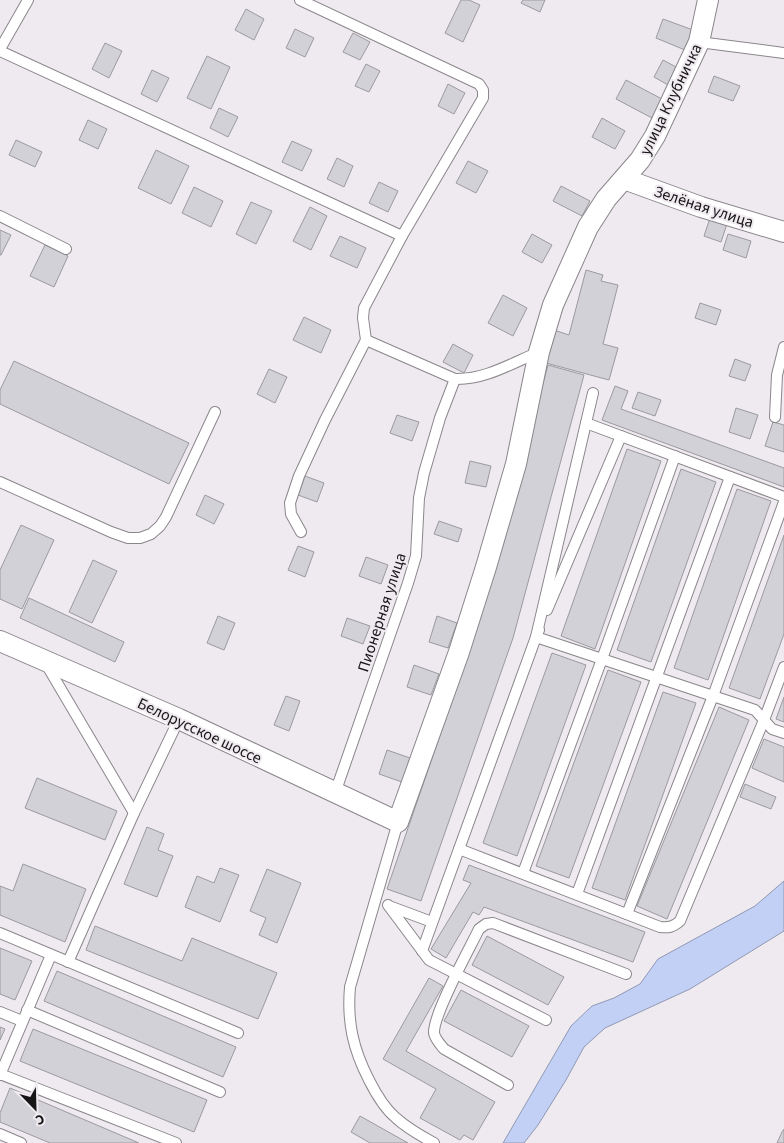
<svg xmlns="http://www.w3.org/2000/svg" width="784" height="1143" font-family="'Source Sans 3',sans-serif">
<rect width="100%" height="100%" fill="#efeaef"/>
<polygon fill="#c3d0f6" stroke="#8f98b3" points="784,881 784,931 690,989 605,1028 584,1047 566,1080 538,1125 524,1143 503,1143 571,1026 592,1006 614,998 640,984 658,959 755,906"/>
<g fill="#d2d1d7" stroke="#9b9a9f">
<polygon points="461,0 469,0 480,5 463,42 445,33"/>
<polygon points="523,0 545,0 540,12 521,3"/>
<polygon points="246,9 264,19 254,40 235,30"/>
<polygon points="663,19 693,30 685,50 656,38"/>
<polygon points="295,29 314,38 305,57 286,48"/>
<polygon points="353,33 370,42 360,60 343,52"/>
<polygon points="105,43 122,51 109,78 92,69"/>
<polygon points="207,56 230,67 211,109 187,98"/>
<polygon points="663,60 678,68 668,85 654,77"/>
<polygon points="366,64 380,71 369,92 355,86"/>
<polygon points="152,70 169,78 157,102 141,94"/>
<polygon points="714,76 740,86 733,101 708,92"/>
<polygon points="626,80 662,99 652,118 616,99"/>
<polygon points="448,84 465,93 454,114 438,106"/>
<polygon points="219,108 238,117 228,137 210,128"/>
<polygon points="602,118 625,131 615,149 592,137"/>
<polygon points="88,120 107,129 98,149 79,140"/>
<polygon points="16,140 42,152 35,167 9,155"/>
<polygon points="292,141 312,150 302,171 282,162"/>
<polygon points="156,150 189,166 171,204 138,188"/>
<polygon points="337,158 353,166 344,187 327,179"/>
<polygon points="468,161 488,171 476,193 456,183"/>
<polygon points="379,182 398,191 388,212 369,203"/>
<polygon points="561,186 590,201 582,216 553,201"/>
<polygon points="194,187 223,201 211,227 182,213"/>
<polygon points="251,202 272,211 256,244 236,234"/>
<polygon points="310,207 327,216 311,250 293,241"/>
<polygon points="710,218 727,224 721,242 704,236"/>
<polygon points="0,230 11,235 1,255 0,255"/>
<polygon points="532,234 552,245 542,263 522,252"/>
<polygon points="728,234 751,241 746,258 723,250"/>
<polygon points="340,236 366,248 357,268 330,256"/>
<polygon points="45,245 68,256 54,287 30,276"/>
<polygon points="586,270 603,275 601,281 618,285 603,344 618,348 609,380 546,363 554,330 569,335"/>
<polygon points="503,295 527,308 513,336 488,323"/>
<polygon points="700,303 721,310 716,325 695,318"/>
<polygon points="304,317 331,330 321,353 293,340"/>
<polygon points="453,344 473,355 464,373 443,362"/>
<polygon points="735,359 751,365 745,381 729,376"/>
<polygon points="14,361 189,443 169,484 0,404 0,390"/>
<polygon points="548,365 584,375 513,638 421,901 387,889 477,628"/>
<polygon points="269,369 287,377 275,403 257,394"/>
<polygon points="615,386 628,391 621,409 784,468 784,487 602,420"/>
<polygon points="638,392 661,400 655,416 632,408"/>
<polygon points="736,408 758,415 750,439 729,432"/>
<polygon points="397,415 419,422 412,441 390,433"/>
<polygon points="773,422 784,425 784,452 765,446"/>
<polygon points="627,449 661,461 595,649 561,636"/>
<polygon points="470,461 491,466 486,487 465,483"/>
<polygon points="681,469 716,482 651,662 617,650"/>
<polygon points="305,476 324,483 317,502 298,495"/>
<polygon points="737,489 771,501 708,680 674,668"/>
<polygon points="205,495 224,504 214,524 196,515"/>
<polygon points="439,521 462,529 458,542 434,534"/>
<polygon points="21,525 54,540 22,609 0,599 0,570"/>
<polygon points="784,535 784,634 760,699 729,688"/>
<polygon points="298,546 314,552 305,577 288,570"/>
<polygon points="366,557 388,565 381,584 359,576"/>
<polygon points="93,560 117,571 92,623 69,612"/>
<polygon points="29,598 124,642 115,662 20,618"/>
<polygon points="218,616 235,623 224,650 207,643"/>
<polygon points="437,616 457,623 448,648 429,642"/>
<polygon points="347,618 370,626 363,644 341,636"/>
<polygon points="552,653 586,665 517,856 483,843"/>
<polygon points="414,665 439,674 431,695 407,687"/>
<polygon points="608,670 641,682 569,878 536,866"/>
<polygon points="663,692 696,703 625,900 592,888"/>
<polygon points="286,696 300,701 289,731 274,725"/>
<polygon points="784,697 784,722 776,719"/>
<polygon points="719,707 749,720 667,919 637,906"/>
<polygon points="764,739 784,747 784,782 752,768"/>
<polygon points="387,750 410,758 402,782 379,774"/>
<polygon points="37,778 117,811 105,840 25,808"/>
<polygon points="745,784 776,797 771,809 740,797"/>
<polygon points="147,827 164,834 158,850 173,856 157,897 124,884"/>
<polygon points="23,864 86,889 65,942 0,915 0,886 13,891"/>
<polygon points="469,865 645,932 633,962 484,907 479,915 473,912 446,958 431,949 471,883 463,880"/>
<polygon points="220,868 239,875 220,922 185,907 197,876 214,883"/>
<polygon points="267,869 301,883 277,943 259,935 266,918 250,911"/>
<polygon points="95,926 182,961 192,938 277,973 258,1019 86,950"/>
<polygon points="487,936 564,977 548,1005 472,965"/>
<polygon points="0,948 32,961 15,1000 0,994"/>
<polygon points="57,971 236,1047 223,1077 44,1001"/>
<polygon points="429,978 443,986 406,1051 495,1102 473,1140 464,1135 460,1140 420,1118 436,1089 383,1059"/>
<polygon points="461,990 529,1026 512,1057 444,1021"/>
<polygon points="0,1027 5,1029 0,1040"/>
<polygon points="33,1029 207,1100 194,1132 20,1061"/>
<polygon points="10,1088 139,1143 50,1143 0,1122 0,1113"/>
<polygon points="360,1116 408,1143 370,1143 351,1132"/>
<polygon points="784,1129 784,1143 777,1143 782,1132"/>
</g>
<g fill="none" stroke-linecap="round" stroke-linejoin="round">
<defs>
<g id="service">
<polyline points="300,0 479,84 483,90 483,98 402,236 364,308 363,318 366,340 325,420 299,476 290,503 291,514 301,532"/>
<polyline points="699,42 784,53"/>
<polyline points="0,49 28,0"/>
<polyline points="0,51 402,236"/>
<polyline points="0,216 66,249"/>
<path d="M366,340L455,379C485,380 512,363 539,352"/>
<polyline points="775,417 777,375 784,347"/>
<polyline points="586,423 784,497"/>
<polyline points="0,482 111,532 128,538 140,538 151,534 160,526 166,517 215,412"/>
<polyline points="547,610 621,436"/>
<polyline points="539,630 536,637 755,710 772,729 784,733"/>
<polyline points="46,664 134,813"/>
<polyline points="335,793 408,583 416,556 419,498 424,473 440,418 455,379"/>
<path d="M398,822L350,987C347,1022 353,1049 369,1080C376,1094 384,1108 396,1118C407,1128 421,1136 434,1143"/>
<path d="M459,849L660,927C669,928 673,927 680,921L764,720L784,667"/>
<polyline points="523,873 602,659 675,456"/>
<polyline points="577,894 730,477"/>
<polyline points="388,905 429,960 546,1020"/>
<polyline points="389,906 432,922"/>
<polyline points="627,914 713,696 784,502"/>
<polyline points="0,933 238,1033"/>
<polyline points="422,951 536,637 593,393"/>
<polyline points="68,962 134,813 179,719"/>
<polyline points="27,1010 220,1092"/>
<polyline points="0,1012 22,1021"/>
<polyline points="0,1074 176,1143"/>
<polyline points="0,1075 51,955"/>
<path d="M508,1085L444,1049C440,1044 435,1039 434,1033C433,1014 470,948 479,929L486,924L493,923L626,974"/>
<polyline points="0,1134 21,1143"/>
</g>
<g id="minor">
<polyline points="624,179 701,207 784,232"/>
<polyline points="0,641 179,719 398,822 459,652 486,567 516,464 539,352 553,305 588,227 606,199 640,160 655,136 699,42 708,0"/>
</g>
</defs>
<use href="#service" stroke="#8a868b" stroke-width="12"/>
<use href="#minor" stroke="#8a868b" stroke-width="22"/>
<use href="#service" stroke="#fff" stroke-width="10"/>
<use href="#minor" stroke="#fff" stroke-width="20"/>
</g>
<g text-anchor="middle" stroke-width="4" stroke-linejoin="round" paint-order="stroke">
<g font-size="16" fill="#171617" stroke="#efeaef">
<text transform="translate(670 99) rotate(-64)" y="6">улица Клубничка</text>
<text transform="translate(704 206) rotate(18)" y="6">Зелёная улица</text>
<text transform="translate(381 612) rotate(-72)" y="6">Пионерная улица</text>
<text transform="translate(200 730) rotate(25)" y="6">Белорусское шоссе</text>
</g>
</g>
<g transform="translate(35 1108) rotate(157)" stroke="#efeaef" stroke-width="4" paint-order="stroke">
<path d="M0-4L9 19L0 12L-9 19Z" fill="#171617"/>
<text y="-8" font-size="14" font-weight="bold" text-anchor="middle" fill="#171617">С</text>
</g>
</svg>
